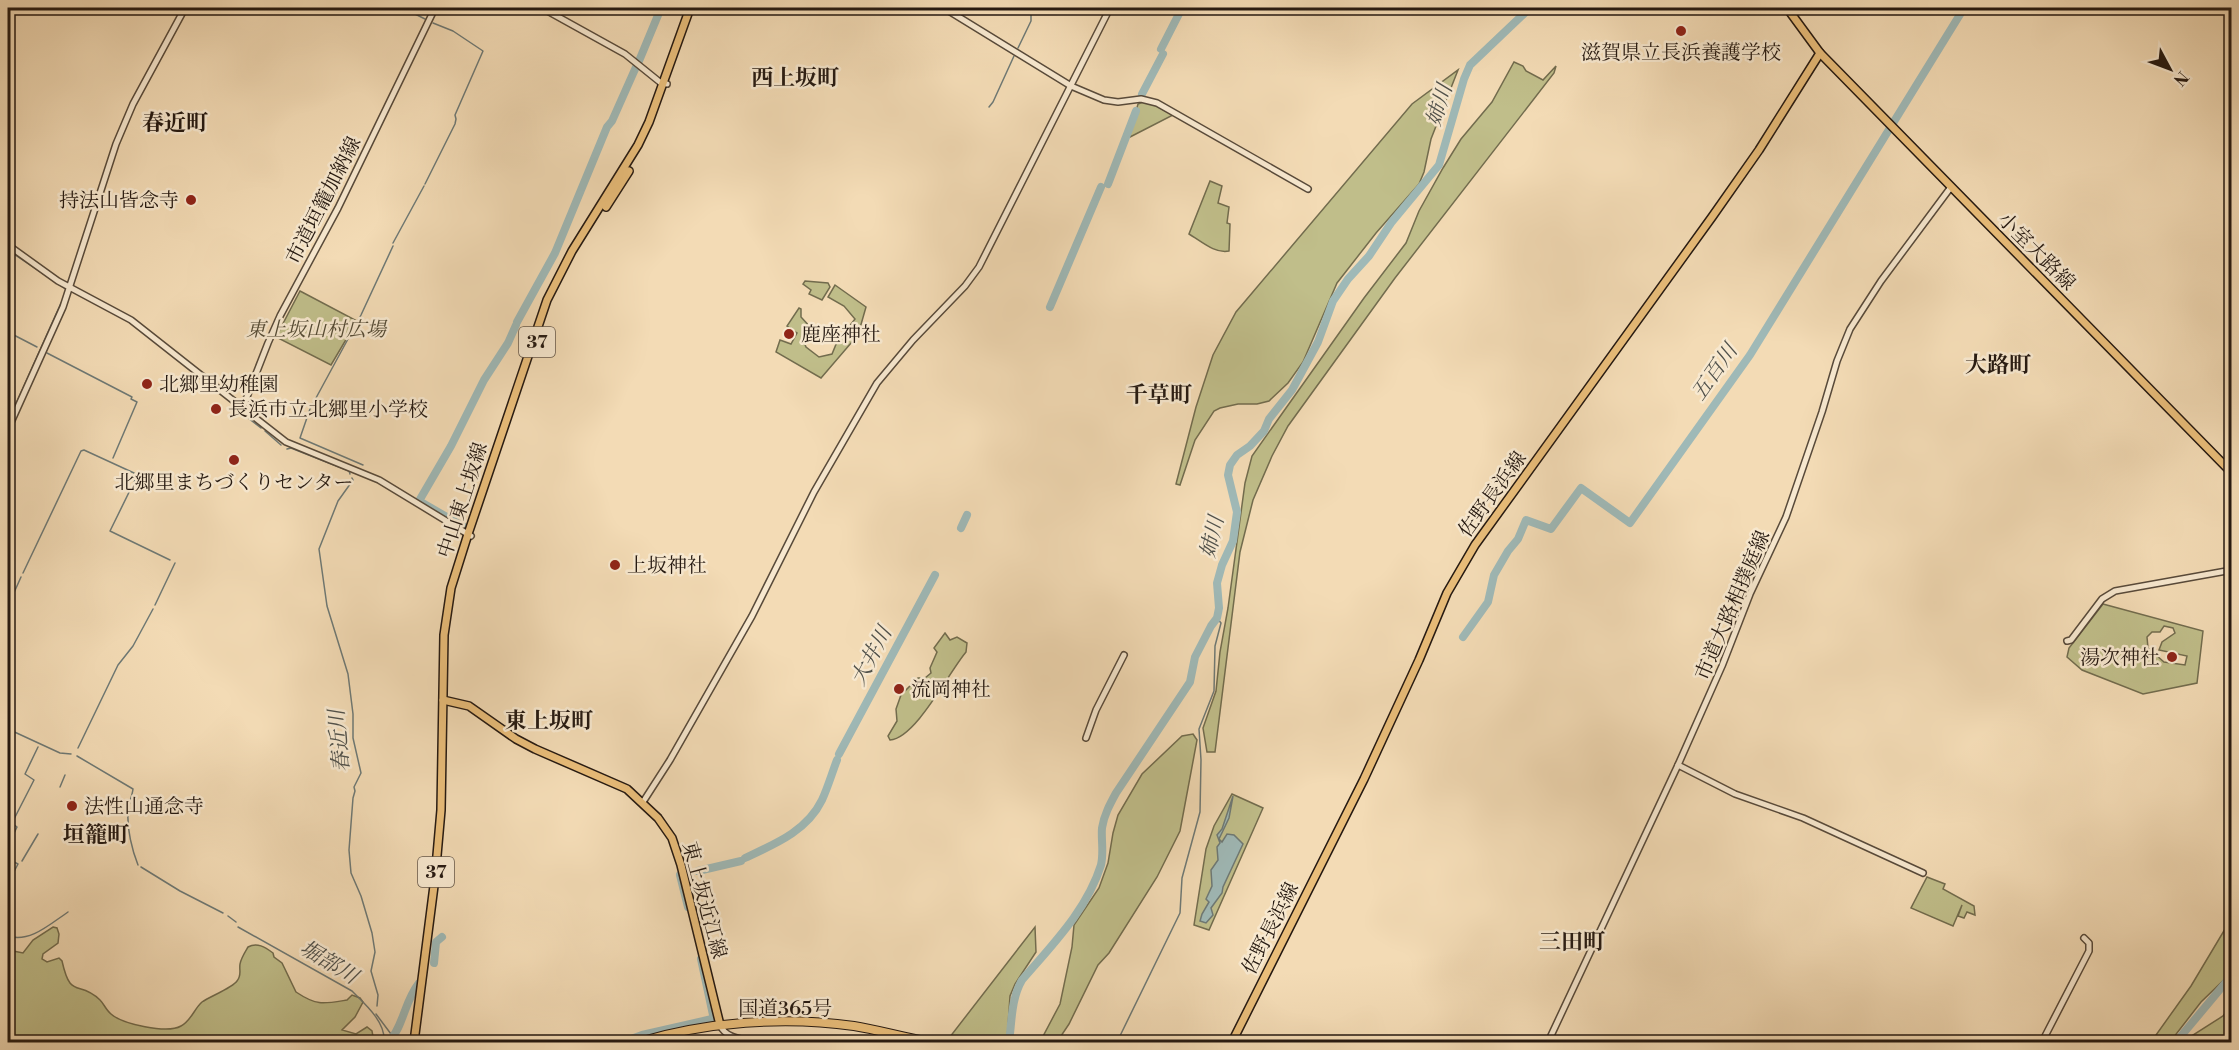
<svg xmlns="http://www.w3.org/2000/svg" width="2239" height="1050" font-family="'Libre Bodoni','Noto Serif JP',serif">
<rect width="100%" height="100%" fill="#f3dbb5"/>
<filter id="stains"><feTurbulence type="fractalNoise" baseFrequency=".00333" numOctaves="4"/><feColorMatrix values="0 0 0 0 .2 0 0 0 0 .09 0 0 0 0 .02 0 0 0 .5 -.17"/></filter>
<radialGradient id="worn" r=".72"><stop offset=".6" stop-color="#630" stop-opacity="0"/><stop offset="1" stop-color="#630" stop-opacity=".3"/></radialGradient>
<g fill="#c0be8a" stroke="#726c4e" stroke-width="1.5" fill-rule="evenodd">
<polygon points="1514,62 1523,66 1526,71 1543,80 1556,66 1554,73 1395,278 1288,426 1272,456 1253,500 1240,552 1215,752 1207,752 1203,728 1216,691 1220,652 1228,608 1245,483 1252,456 1364,298 1406,243 1419,211 1443,168 1461,139 1492,102"/>
<polygon points="1458,70 1431,139 1424,172 1419,184 1376,233 1337,283 1303,362 1288,383 1269,401 1257,404 1238,404 1220,408 1214,411 1195,440 1180,485 1176,484 1196,407 1213,355 1236,312 1412,104"/>
<polygon points="1143,102 1151,103 1173,115 1130,137 1129,136 1138,104"/>
<path d="M1210,181L1222,186L1218,203L1229,207L1227,223L1230,224L1229,251C1215,254 1201,241 1189,234Z"/>
<polygon points="805,281 828,283 830,287 822,300 809,294 811,290 803,284"/>
<polygon points="835,285 866,307 858,335 821,378 776,352 780,340 791,344 797,333 787,326 799,308 801,309 801,317 812,329 811,335 804,342 806,347 819,357 832,354 837,342 855,319 844,306 828,297"/>
<polygon points="300,291 357,321 331,365 276,337"/>
<path d="M2103,604L2203,631L2197,683L2143,694L2082,670L2067,657L2069,648ZM2164,626L2173,628L2175,633L2162,642L2159,650L2187,656L2185,665L2164,662L2148,648L2147,637L2152,632H2160Z"/>
<path d="M945,633L950,640L957,637L967,643L966,652C949,672 916,738 890,740L888,736L897,721L896,709L901,695L918,678H925L931,673L930,668L937,652L934,648Z"/>
<polygon points="1193,734 1197,740 1180,831 1157,877 1109,953 1098,965 1069,1024 1057,1042 1040,1042 1060,1004 1072,947 1074,925 1099,888 1108,863 1113,833 1118,815 1142,774 1182,736"/>
<polygon points="1232,794 1263,808 1209,930 1194,925 1206,849 1214,826"/>
<polygon points="1927,877 1945,884 1943,889 1974,906 1975,915 1967,912 1964,918 1958,916 1962,905 1953,926 1911,908"/>
<polygon points="2231,919 2231,947 2227,955 2231,964 2231,973 2201,1002 2170,1042 2151,1042 2191,986"/>
<path d="M53,927L57,928L59,934L58,943L43,954L42,959L47,962L59,958L62,961C71,1001 78,979 100,1000C104,1004 106,1010 111,1014C122,1024 167,1034 181,1026C191,1021 194,1009 202,1002C211,996 232,988 237,981C242,975 239,971 240,964C241,958 245,952 248,947C257,942 265,947 273,953L274,957L282,963L296,992C317,1006 323,1004 347,1000L352,995L360,998L363,1002L355,1017L342,1030L356,1034L367,1027L372,1031L374,1042H8V950L23,953L33,940Z"/>
<polygon points="1035,927 1036,952 1015,984 1010,996 1007,1042 946,1042"/>
<polygon points="2231,1005 2231,1042 2182,1042 2223,1016"/>
</g>
<polygon fill="#9fb9b7" stroke="#6e7975" stroke-width="1.5" points="1233,796 1229,818 1219,839 1222,842 1227,834 1234,835 1243,844 1223,887 1222,893 1211,908 1213,915 1206,923 1200,921 1202,914 1209,902 1206,899 1212,886 1211,870 1218,860 1217,847 1220,843 1217,835 1222,829"/>
<g fill="none" stroke-linecap="round" stroke-linejoin="round">
<g stroke="#6e7975" stroke-width="1.5">
<polyline points="403,8 425,19"/>
<polyline points="1018,48 1031,21 1031,8"/>
<polyline points="989,107 993,102 1014,56"/>
<polyline points="425,184 455,124 456,119 455,115 483,51 453,31 433,23"/>
<polyline points="393,243 424,186"/>
<polyline points="8,250 67,290"/>
<polyline points="8,332 37,347"/>
<polyline points="47,353 132,397 131,399 137,402 113,458"/>
<polyline points="15,406 61,303"/>
<polyline points="248,418 261,428"/>
<polyline points="8,423 10,419"/>
<polyline points="12,426 16,418"/>
<polyline points="265,431 281,445"/>
<polyline points="287,449 291,448 349,471 350,474"/>
<polyline points="363,465 300,438 310,409 361,315 393,246"/>
<polyline points="137,476 110,531 170,560"/>
<polyline points="352,478 353,480 338,501 319,549 327,606 348,674 353,714 353,738 361,773 354,787 355,791 353,798 349,850 351,873 361,896 372,933 375,952 371,971 378,995 377,1006"/>
<polyline points="23,573 81,451 84,450 134,473"/>
<polyline points="155,605 175,563"/>
<polyline points="8,606 21,577"/>
<polyline points="8,729 60,753 71,754"/>
<polyline points="78,748 118,665 133,646 153,609"/>
<path d="M77,756L133,789C132,797 128,805 128,813C127,829 132,850 138,865"/>
<polyline points="60,787 65,775"/>
<polyline points="8,846 17,827 12,823 34,780 25,774 38,747"/>
<polyline points="8,859 18,864 8,883"/>
<polyline points="22,861 38,834"/>
<polyline points="141,867 180,891 223,913"/>
<polyline points="228,916 236,922"/>
<path d="M238,927L352,991C365,1004 386,1022 384,1042"/>
<path d="M8,936C30,943 50,924 68,912"/>
<polyline points="376,1014 391,1034 391,1040"/>
<polyline points="1117,1042 1180,913 1182,878 1200,812 1201,760 1199,729 1214,691 1215,646 1221,623 1217,618"/>
</g>
<g stroke="#9fb9b7" stroke-width="8">
<polyline points="1161,49 1182,8"/>
<polyline points="639,61 661,8"/>
<polyline points="1142,94 1163,54"/>
<polyline points="1108,184 1136,111"/>
<polyline points="1050,307 1101,187"/>
<polyline points="517,322 555,253 607,127 612,121 636,67"/>
<polyline points="464,527 419,501 451,446 484,380 508,343 516,325"/>
<polyline points="961,528 967,515"/>
<polyline points="1463,637 1488,602 1494,575 1508,551 1518,539 1526,520 1551,529 1581,488 1630,523 1750,355 1964,8"/>
<polyline points="839,754 935,575"/>
<path d="M745,858C775,844 807,831 822,800C828,787 832,773 837,760"/>
<polyline points="698,871 741,861"/>
<polyline points="680,875 688,907"/>
<polyline points="434,963 436,942 442,937"/>
<path d="M389,1042C404,1025 404,1002 419,983"/>
<polyline points="623,1042 642,1035 712,1019 713,1015 701,959"/>
<path d="M1009,1042C1012,1021 1011,999 1022,980C1052,945 1087,910 1101,865C1104,852 1101,840 1102,828C1104,815 1110,804 1116,793L1190,682L1195,657L1211,626L1217,618L1219,608L1217,583L1222,565L1233,541L1237,512L1228,475L1230,465L1237,455L1250,446L1264,431L1269,419L1292,390L1318,342L1333,301L1348,279L1369,256L1391,223L1439,165L1464,79L1470,65L1530,8"/>
<polyline points="2176,1042 2232,975"/>
</g>
<defs>
<g id="minor">
<polyline points="542,8 625,54 661,83 667,84"/>
<polyline points="944,8 1071,86 1104,100 1118,102 1141,99 1157,103 1308,189"/>
<polyline points="8,245 58,281 131,320 286,442 379,480 471,536"/>
<polyline points="243,407 268,343 280,316 338,208 435,8"/>
<polyline points="8,429 63,307 116,144 133,104 185,8"/>
<polyline points="2067,641 2071,640 2102,599 2115,591 2232,570"/>
<polyline points="1086,738 1096,710 1124,655"/>
<polyline points="1678,765 1735,794 1803,818 1923,873"/>
<polyline points="643,802 670,760 752,616 814,492 877,383 913,340 965,286 979,267 1110,8"/>
<path d="M720,1025C726,1039 743,1039 756,1042"/>
<polyline points="1548,1042 1678,765 1722,666 1750,594 1786,517 1822,412 1837,361 1850,329 1881,281 1951,187"/>
<polyline points="2042,1042 2089,951 2089,943 2084,938"/>
</g>
<g id="major">
<polyline points="1820,53 2232,473"/>
<polyline points="606,207 629,171"/>
<polyline points="443,700 469,706 516,739 535,749 627,789 658,818 672,838 681,865 720,1025"/>
<polyline points="414,1042 435,878 441,810 444,635 451,588 468,534 547,300 572,251 638,145 649,122 690,8"/>
<polyline points="1232,1042 1364,779 1419,660 1447,593 1475,545 1712,217 1759,150 1820,53 1787,8"/>
</g>
<path id="highway" d="M639,1042C706,1022 784,1016 854,1026C879,1030 905,1038 931,1042"/>
</defs>
<use href="#minor" stroke="#584a3a" stroke-width="8"/>
<use href="#major" stroke="#251911" stroke-width="10"/>
<use href="#highway" stroke="#251911" stroke-width="10"/>
<use href="#minor" stroke="#f7e8cf" stroke-width="5"/>
<use href="#major" stroke="#eabe7a" stroke-width="7"/>
<use href="#highway" stroke="#eabe7a" stroke-width="8"/>
</g>
<g fill="#8f2418" stroke="#f7e8cf" stroke-width="2">
<circle cx="1681" cy="31" r="6"/>
<circle cx="191" cy="200" r="6"/>
<circle cx="789" cy="334" r="6"/>
<circle cx="147" cy="384" r="6"/>
<circle cx="216" cy="409" r="6"/>
<circle cx="234" cy="460" r="6"/>
<circle cx="615" cy="565" r="6"/>
<circle cx="2172" cy="657" r="6"/>
<circle cx="899" cy="689" r="6"/>
<circle cx="72" cy="806" r="6"/>
</g>
<g text-anchor="middle" stroke-width="5" stroke-linejoin="round" paint-order="stroke">
<g fill="#f7e8cf" stroke="#64574a" stroke-width="1.5">
<rect x="519" y="327" width="36" height="30" rx="4.5"/>
<rect x="418" y="857" width="36" height="30" rx="4.5"/>
</g>
<g font-size="18" font-weight="bold" fill="#251911">
<text x="537" y="348">37</text>
<text x="436" y="878">37</text>
</g>
<g font-size="20" fill="#251911" stroke="#f7e8cf" text-anchor="start">
<text x="1681" y="59" text-anchor="middle">滋賀県立長浜養護学校</text>
<text x="179" y="207" text-anchor="end">持法山皆念寺</text>
<text x="801" y="341">鹿座神社</text>
<text x="159" y="391">北郷里幼稚園</text>
<text x="228" y="416">長浜市立北郷里小学校</text>
<text x="234" y="489" text-anchor="middle">北郷里まちづくりセンター</text>
<text x="627" y="572">上坂神社</text>
<text x="2160" y="664" text-anchor="end">湯次神社</text>
<text x="911" y="696">流岡神社</text>
<text x="84" y="813">法性山通念寺</text>
</g>
<g font-size="20" fill="#251911" stroke="#f7e8cf">
<text transform="translate(323 200) rotate(-63)" y="7">市道垣籠加納線</text>
<text transform="translate(2037 251) rotate(45)" y="7">小室大路線</text>
<text transform="translate(1492 494) rotate(-54)" y="7">佐野長浜線</text>
<text transform="translate(462 500) rotate(-72)" y="7">中山東上坂線</text>
<text transform="translate(1732 605) rotate(-67)" y="7">市道大路相撲庭線</text>
<text transform="translate(705 900) rotate(75)" y="7">東上坂近江線</text>
<text transform="translate(1270 928) rotate(-63)" y="7">佐野長浜線</text>
<text x="785" y="1015">国道365号</text>
</g>
<g font-size="20" font-style="italic" fill="#544b35" stroke="#f7e8cf">
<text x="316" y="336">東上坂山村広場</text>
</g>
<g font-size="21" font-style="italic" fill="#50514b" stroke="#f7e8cf">
<text transform="translate(1439 105) rotate(-73)" y="7">姉川</text>
<text transform="translate(1714 372) rotate(-55)" y="7">五百川</text>
<text transform="translate(1212 537) rotate(-77)" y="7">姉川</text>
<text transform="translate(871 656) rotate(-62)" y="7">大井川</text>
<text transform="translate(339 741) rotate(-95)" y="7">春近川</text>
<text transform="translate(329 962) rotate(31)" y="7">堀部川</text>
</g>
<g font-size="22" font-weight="bold" fill="#251911" stroke="#f7e8cf">
<text x="795" y="85">西上坂町</text>
<text x="175" y="130">春近町</text>
<text x="1998" y="372">大路町</text>
<text x="1159" y="402">千草町</text>
<text x="549" y="728">東上坂町</text>
<text x="96" y="842">垣籠町</text>
<text x="1572" y="949">三田町</text>
</g>
</g>
<rect width="2239" height="1050" fill="none" stroke="#f3dbb5" stroke-width="30"/>
<rect x="9" y="9" width="2221" height="1032" fill="none" stroke="#251911" stroke-width="3"/>
<rect x="15" y="15" width="2209" height="1020" fill="none" stroke="#251911" stroke-width="1.5"/>
<g transform="translate(2170 69) rotate(131)" stroke="#f7e8cf" stroke-width="4.5" paint-order="stroke">
<path d="M0-4.5L10 22L0 15L-10 22Z" fill="#251911"/>
<text y="-9" font-size="16" font-weight="bold" text-anchor="middle" fill="#251911">N</text>
</g>
<rect width="100%" height="100%" filter="url(#stains)"/>
<rect width="100%" height="100%" fill="url(#worn)"/>
</svg>
